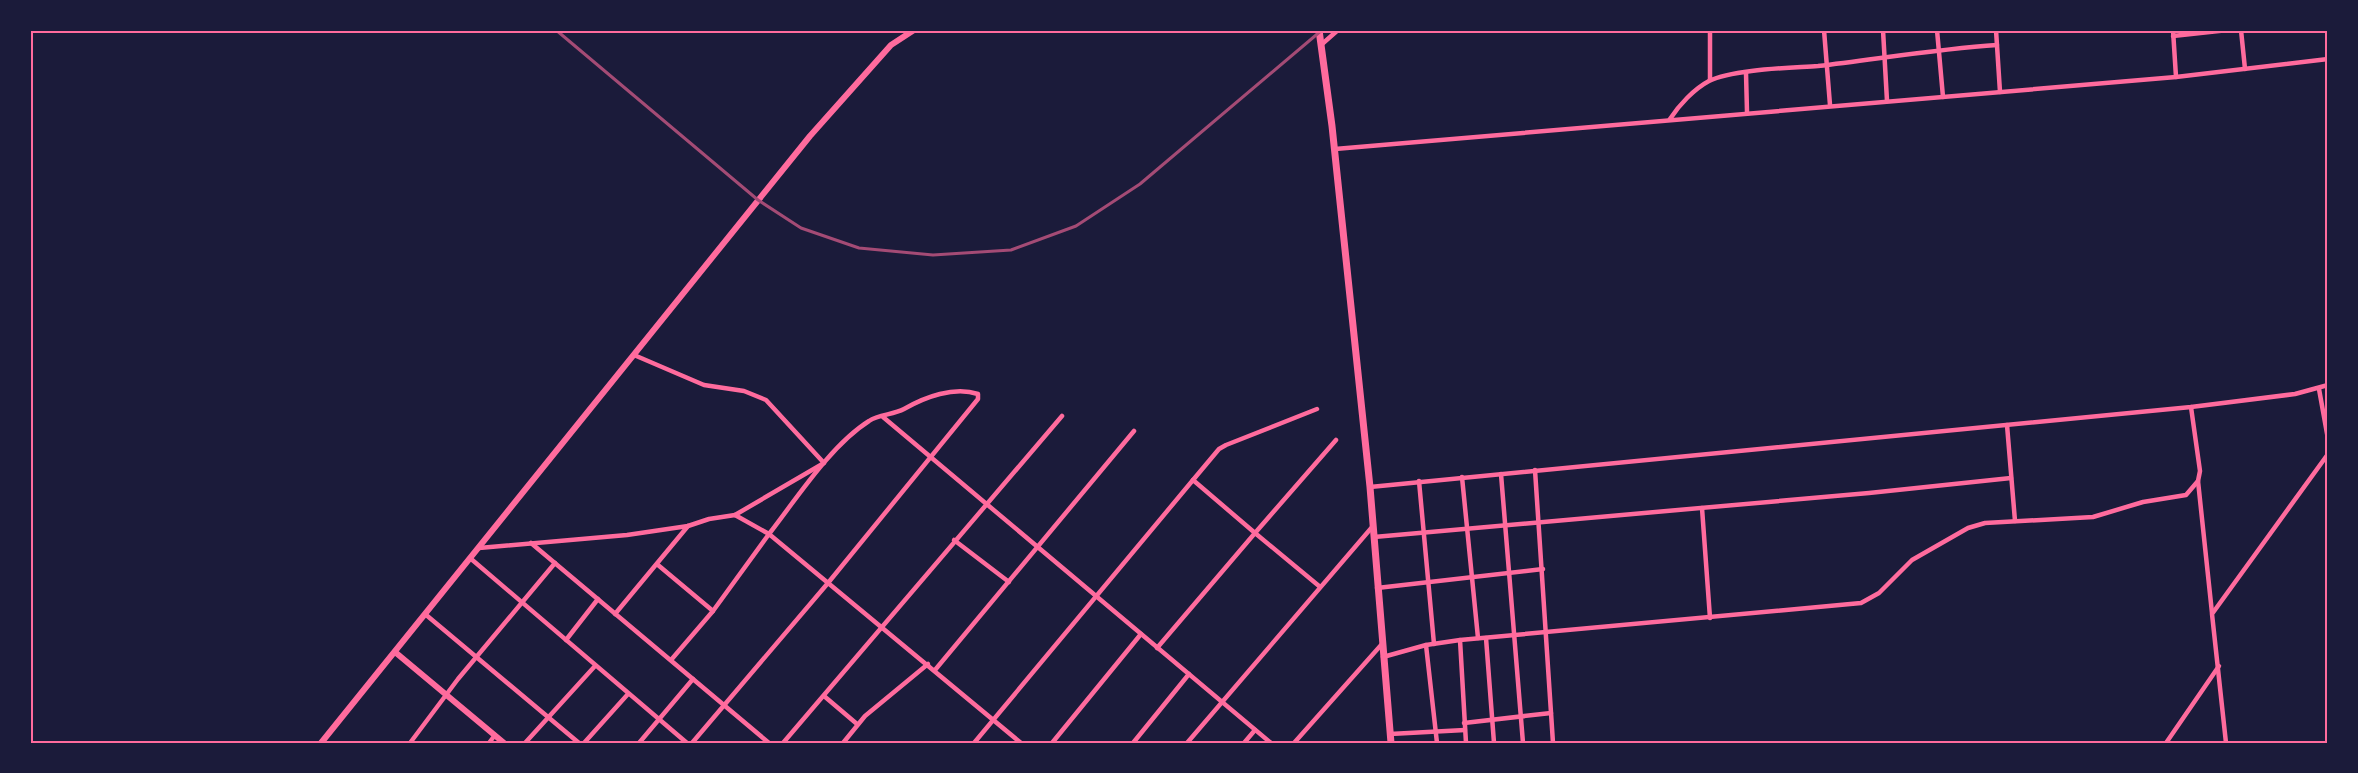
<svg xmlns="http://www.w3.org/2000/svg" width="2358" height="773" font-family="'Noto Serif',serif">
<rect width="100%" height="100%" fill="#1b1b3a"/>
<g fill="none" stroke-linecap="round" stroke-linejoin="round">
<g stroke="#ff6b9d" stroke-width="4.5">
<polyline points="1824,30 1830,105"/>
<polyline points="1883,30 1887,101"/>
<polyline points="1937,30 1943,97"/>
<polyline points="1996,30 2000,92"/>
<polyline points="2173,30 2176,77"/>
<polyline points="2241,30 2245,69"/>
<polyline points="2173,36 2228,30"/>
<polyline points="1321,45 1338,30"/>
<polyline points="1746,73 1747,112"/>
<polyline points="1710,80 1710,30"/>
<path d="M1670,119C1679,105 1694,89 1709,81C1733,69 1791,68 1818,66C1878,59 1937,49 1997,45"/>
<polyline points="1335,149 2176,77 2328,59"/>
<polyline points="634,355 704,385 744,391 766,400 824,463 735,515"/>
<polyline points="2319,389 2328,439"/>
<polyline points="883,417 1271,743"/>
<polyline points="2007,425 2015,521"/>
<polyline points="1535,470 1553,743"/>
<polyline points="1501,474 1523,743"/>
<polyline points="1462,477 1478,638"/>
<polyline points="1193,480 1219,449 1226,445 1317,409"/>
<polyline points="1419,481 1434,644"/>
<polyline points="2198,481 2212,613"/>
<polyline points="1370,487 2191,407 2295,394 2328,385"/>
<polyline points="1702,508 1710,618"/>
<polyline points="1374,537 1869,493 2011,478"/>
<polyline points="954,540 1009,582"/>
<polyline points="531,543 769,743"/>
<path d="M479,548L627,535L688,526L709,519L735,515L769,534C797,498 831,445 869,421C879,414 893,415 904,409C925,397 954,386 978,394V399L828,583L692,743"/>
<polyline points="470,558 687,743"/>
<polyline points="658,565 713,611"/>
<polyline points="1377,588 1543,569"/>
<polyline points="425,614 579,743"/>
<polyline points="615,614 688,526"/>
<polyline points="1486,638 1494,743"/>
<polyline points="566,640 598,599"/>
<polyline points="1460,640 1466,743"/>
<polyline points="1426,645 1437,743"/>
<polyline points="1157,648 1255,533 1319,586"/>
<polyline points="1383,657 1426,645 1460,640 1861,603 1879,593 1912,560 1968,528 1985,523 2093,517 2143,502 2186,495 2198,481 2200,471 2191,407"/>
<polyline points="671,660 713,611 769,534 1021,743"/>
<polyline points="935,670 1134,431"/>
<polyline points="824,696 857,724"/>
<polyline points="1464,723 1551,713"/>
<polyline points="1390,734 1465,730"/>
<polyline points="410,743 458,679 555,563"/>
<polyline points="489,743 495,735"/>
<polyline points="525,743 595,666"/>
<polyline points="584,743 628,694"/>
<polyline points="639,743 693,679"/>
<polyline points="783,743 1062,416"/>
<polyline points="843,743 865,716 928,664"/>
<polyline points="974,743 1193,480 1255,533 1336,440"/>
<polyline points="1052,743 1141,634"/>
<polyline points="1133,743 1189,674"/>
<polyline points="1187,743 1373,526"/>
<polyline points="1244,743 1255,730"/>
<polyline points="1294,743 1382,644"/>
<polyline points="2166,743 2219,666"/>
<polyline points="2226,743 2212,614 2328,454"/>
</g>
<g stroke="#ff6b9d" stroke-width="6">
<polyline points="395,652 504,743"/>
<polyline points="321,743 810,136 891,45 914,30"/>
</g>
<polyline stroke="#ff6b9d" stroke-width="7" points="1319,30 1332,126 1370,487 1391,743"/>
<polyline stroke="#a44b75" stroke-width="3" points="556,30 758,200 801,228 859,248 933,255 1011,250 1076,226 1140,184 1322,30"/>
</g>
<rect width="2358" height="773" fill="none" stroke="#1b1b3a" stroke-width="63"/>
<rect x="32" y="32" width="2294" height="710" fill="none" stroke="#ff6b9d" stroke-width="2"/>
</svg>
